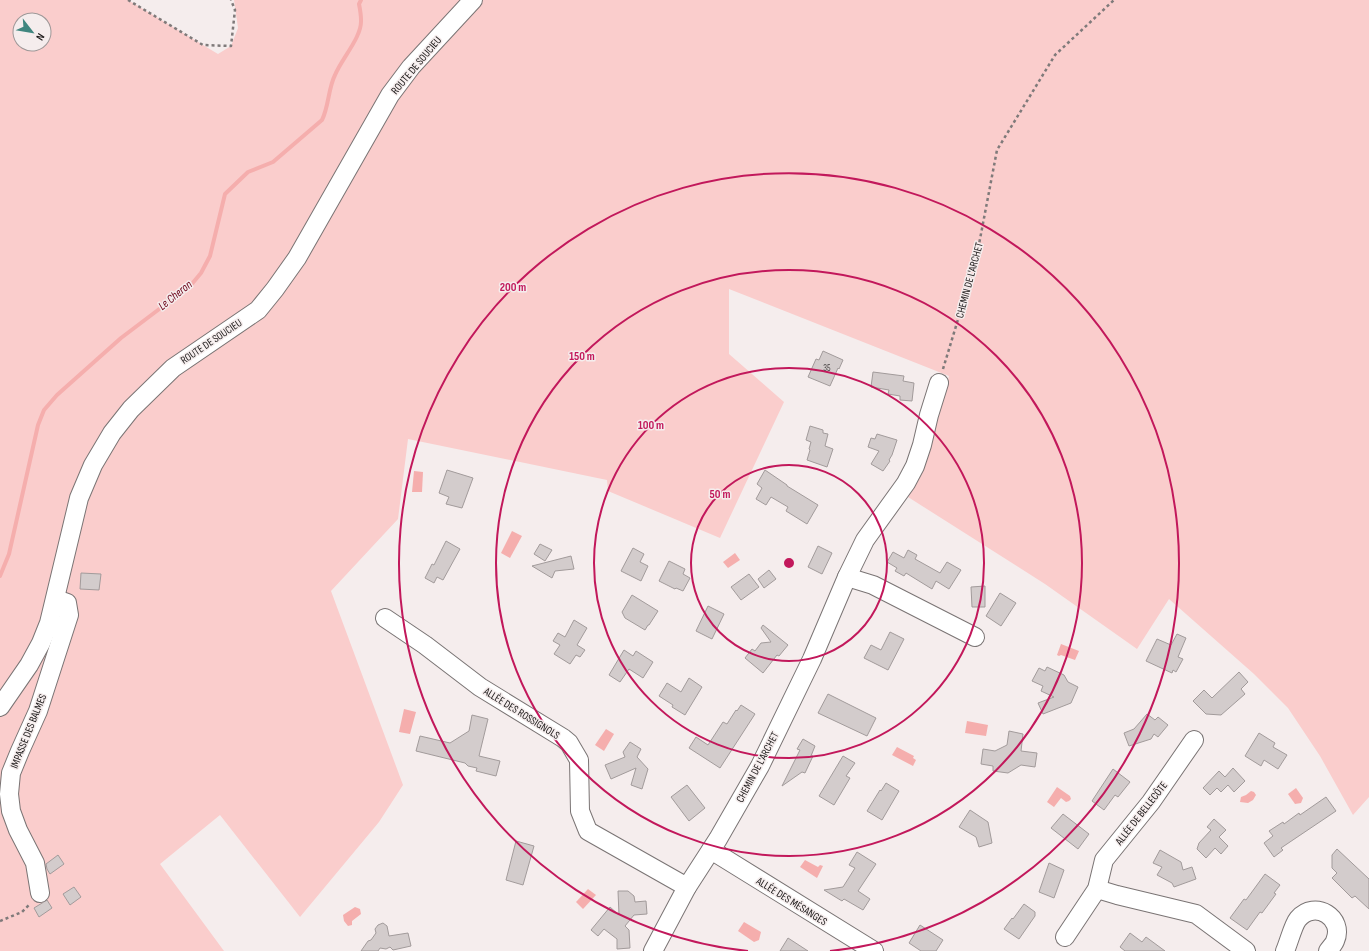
<svg xmlns="http://www.w3.org/2000/svg" width="1369" height="951" font-family="'Sofia Sans Condensed',sans-serif">
<rect width="100%" height="100%" fill="#f5eded"/>
<path fill="#facdcc" fill-rule="evenodd" d="M0,0H128L218,54L231,46L238,28L234,0H1369V797L1353,815L1320,756L1288,708L1254,674L1169,599L1137,649L1045,584L908,497L924,466L949,376L729,289V354L784,402L720,538L608,491L607,480L408,439L398,519L331,591L403,785L379,822L300,917L220,815L160,864L224,951H0ZM20,20H44V44H20Z"/>
<g fill="#f5aead">
<polygon points="414,471 423,472 422,492 412,492"/>
<polygon points="512,531 522,536 510,558 501,553"/>
<polygon points="735,553 740,560 728,568 723,562"/>
<polygon points="1061,644 1079,651 1075,660 1061,655 1059,656 1057,655"/>
<polygon points="404,709 416,712 410,734 399,732"/>
<polygon points="967,721 988,725 986,736 965,733"/>
<polygon points="606,729 614,734 604,751 595,745"/>
<polygon points="897,747 914,756 913,758 916,760 913,766 892,755"/>
<polygon points="1057,787 1070,796 1071,799 1069,801 1066,802 1061,798 1054,807 1047,802"/>
<polygon points="1296,788 1303,798 1301,803 1295,804 1288,794"/>
<polygon points="1251,791 1254,792 1256,795 1253,800 1248,803 1240,802 1241,797 1246,795"/>
<polygon points="805,860 818,867 820,865 823,866 817,878 800,867"/>
<polygon points="588,889 596,895 583,909 576,902"/>
<polygon points="355,907 360,909 361,914 352,921 352,925 348,926 344,921 343,915"/>
<polygon points="744,922 761,932 759,940 754,942 738,931"/>
</g>
<g fill="none" stroke-linecap="round" stroke-linejoin="round">
<path stroke="#f5aead" stroke-width="4" d="M0,576L9,554L38,425L44,410L57,395L121,338L191,285L201,273L210,256L225,194L248,172L273,162L322,120C329,106 328,89 335,75C342,58 362,37 361,20C361,15 360,9 359,4L361,0"/>
</g>
<g fill="#d3cccc" stroke="#a29b9b">
<polygon points="823,351 843,360 839,369 838,368 830,386 808,377 816,359 819,360"/>
<polygon points="873,372 904,376 903,381 914,383 912,401 900,400 900,396 888,394 889,390 871,387"/>
<polygon points="810,426 823,430 823,433 828,434 825,446 833,449 827,467 807,460 810,450 809,449 811,442 806,440"/>
<polygon points="877,434 897,440 892,455 889,460 890,461 883,471 871,464 879,451 868,447 871,438 875,439"/>
<polygon points="447,470 473,478 462,508 446,504 449,497 439,493"/>
<polygon points="765,470 787,485 787,486 818,505 807,524 786,511 788,507 771,497 766,505 756,499 762,488 757,484"/>
<polygon points="446,541 460,549 443,580 437,577 434,583 425,578 432,564 434,565"/>
<polygon points="540,544 552,550 545,561 534,554"/>
<polygon points="818,546 832,553 822,574 808,567"/>
<polygon points="633,548 644,554 640,562 648,566 641,581 621,571"/>
<polygon points="908,550 917,555 915,559 940,573 947,562 961,570 949,589 936,581 932,589 906,573 904,576 895,571 897,568 887,562 893,552 904,558"/>
<polygon points="571,556 574,569 555,571 552,578 532,566"/>
<polygon points="669,561 685,569 683,574 690,578 683,591 676,588 675,589 659,581"/>
<polygon points="769,570 776,579 764,588 758,579"/>
<polygon points="81,573 101,574 99,590 80,589"/>
<polygon points="749,574 759,587 741,600 731,587"/>
<polygon points="985,586 985,607 972,607 971,587"/>
<polygon points="1000,593 1016,603 1001,626 986,616"/>
<polygon points="632,595 658,611 649,625 648,625 645,630 625,618 622,612"/>
<polygon points="708,606 724,614 712,639 696,631"/>
<polygon points="574,620 587,628 577,645 585,650 580,657 576,655 570,664 554,654 560,645 553,641 558,633 565,637"/>
<polygon points="763,625 788,645 779,656 777,655 763,673 745,658 752,649 755,651 761,643 771,642 761,628"/>
<polygon points="890,632 904,639 888,670 864,658 871,645 881,650"/>
<polygon points="1177,634 1186,638 1178,657 1183,659 1176,672 1173,670 1172,673 1146,661 1157,639 1171,645"/>
<polygon points="624,650 633,656 636,651 653,662 643,678 629,669 620,682 609,675"/>
<polygon points="1047,667 1064,675 1068,682 1078,687 1071,703 1043,714 1038,703 1054,697 1041,691 1043,686 1032,681 1039,668 1045,671"/>
<polygon points="1239,672 1248,682 1241,689 1245,694 1221,715 1206,714 1193,701 1204,690 1212,698"/>
<polygon points="689,678 702,687 685,715 672,707 673,705 659,696 667,683 681,692"/>
<polygon points="828,694 876,718 867,736 818,713"/>
<polygon points="741,705 755,714 720,768 689,748 696,737 708,745 723,722 727,724 736,710 737,711"/>
<polygon points="1147,714 1155,720 1158,717 1168,725 1158,737 1154,734 1151,739 1129,746 1124,733 1134,729"/>
<polygon points="472,715 488,719 479,756 500,761 496,776 476,771 477,768 468,766 465,763 416,751 420,736 450,743 469,731"/>
<polygon points="1009,731 1023,734 1021,751 1037,753 1035,767 1021,765 1008,773 993,771 993,766 981,764 983,749 995,751 1007,745"/>
<polygon points="1259,733 1275,743 1273,747 1287,755 1278,769 1264,760 1261,766 1245,756"/>
<polygon points="803,739 815,746 811,756 813,756 805,773 802,772 782,786 800,750 797,749"/>
<polygon points="630,742 641,749 637,757 648,769 642,789 631,785 636,768 611,779 605,765 625,757 623,752"/>
<polygon points="843,756 855,763 846,776 850,778 834,805 819,796"/>
<polygon points="1233,768 1245,781 1234,792 1228,785 1221,792 1217,788 1210,795 1203,788 1219,771 1225,777"/>
<polygon points="1113,769 1130,782 1118,797 1115,795 1104,810 1092,801"/>
<polygon points="886,783 899,791 882,820 867,811 880,790 881,791"/>
<polygon points="687,785 705,808 689,821 671,797"/>
<polygon points="1326,797 1336,811 1281,848 1283,850 1274,857 1264,843 1273,836 1269,831 1283,822 1284,824 1299,813 1300,815"/>
<polygon points="970,810 988,822 992,843 979,847 976,837 959,827"/>
<polygon points="1063,814 1089,834 1078,849 1051,828"/>
<polygon points="1214,819 1226,830 1219,837 1228,846 1221,854 1215,848 1206,858 1197,849 1199,843 1211,830 1207,827"/>
<polygon points="516,841 534,846 523,885 506,880"/>
<polygon points="1337,849 1369,879 1369,909 1355,896 1352,898 1332,878 1337,873 1332,868 1332,855"/>
<polygon points="1160,850 1181,862 1183,870 1192,867 1196,879 1174,887 1172,883 1157,875 1162,867 1153,863"/>
<polygon points="857,852 876,864 858,891 870,899 863,910 844,899 842,901 824,890 843,887 855,868 849,865"/>
<polygon points="58,855 64,864 50,874 47,869 46,864"/>
<polygon points="1049,863 1064,870 1054,898 1039,892"/>
<polygon points="1265,874 1280,885 1274,893 1276,894 1262,913 1260,912 1247,930 1230,918 1244,899 1246,900"/>
<polygon points="74,887 81,897 70,905 63,894"/>
<polygon points="618,891 628,891 634,896 635,902 646,901 647,914 634,915 625,926 629,930 630,948 617,949 617,939 604,929 598,936 591,930 610,907 619,915"/>
<polygon points="47,900 52,908 39,917 34,908"/>
<polygon points="1024,904 1035,912 1035,916 1019,939 1004,929 1012,918 1013,919"/>
<polygon points="383,923 387,926 389,936 408,933 411,946 393,950 390,947 386,949 380,948 378,951 361,951 368,941 371,940 376,933 375,929 378,925"/>
<polygon points="920,925 943,940 936,951 921,951 909,943"/>
<polygon points="1130,933 1142,942 1146,937 1165,951 1125,951 1120,947"/>
<polygon points="788,938 808,951 780,951"/>
</g>
<g fill="none" stroke-linecap="round" stroke-linejoin="round">
<defs>
<g id="minor">
<polyline points="847,577 873,585 975,637"/>
<polyline points="385,618 425,645 480,687 563,738 569,743 579,760 580,811 588,831 687,887"/>
<polyline points="0,707 29,665 41,643 49,623 79,498 93,465 112,433 131,409 173,368 258,310 275,289 297,258 390,95 411,67 473,0"/>
<polyline points="711,850 874,951"/>
<polyline points="1097,889 1117,895 1196,914 1246,951"/>
<polyline points="40,893 35,863 18,830 11,811 9,794 11,773 20,751 38,711 69,615 67,603 56,599"/>
<polyline points="1065,937 1097,889 1104,860 1151,802 1194,740"/>
<polyline points="653,951 687,887 718,839 760,766 812,659 847,577 865,540 906,483 915,466 922,445 929,415 939,383"/>
<path d="M1285,951C1289,942 1293,925 1298,919C1315,899 1345,918 1335,941C1334,944 1330,948 1328,951"/>
</g>
</defs>
<use href="#minor" stroke="#7a7474" stroke-width="20"/>
<g stroke="#7f7a7a" stroke-width="2.5" stroke-dasharray="3 3" stroke-linecap="butt">
<polyline points="128,0 203,45 231,46 235,10 231,0"/>
<polyline points="943,369 976,260 997,150 1055,55 1114,0"/>
<polyline points="0,921 22,912 30,904"/>
</g>
<use href="#minor" stroke="#fff" stroke-width="18"/>
</g>
<g fill="none" stroke="#c2185b" stroke-width="2">
<circle cx="789" cy="563" r="98"/>
<circle cx="789" cy="563" r="195"/>
<circle cx="789" cy="563" r="293"/>
<path d="M748 951A390 390 0 1 1 830 951"/>
</g>
<g text-anchor="middle" stroke-width="3" stroke-linejoin="round" paint-order="stroke">
<g font-size="9" fill="#494545">
<text x="827" y="371">35</text>
</g>
<g font-size="11" fill="#1b1818" stroke="#f5eded">
<text transform="translate(416 65) rotate(-50)" y="4">ROUTE DE SOUCIEU</text>
<text transform="translate(969 280) rotate(-75)" y="4">CHEMIN DE L'ARCHET</text>
<text transform="translate(211 341) rotate(-34)" y="4">ROUTE DE SOUCIEU</text>
<text transform="translate(522 713) rotate(32)" y="4">ALLÉE DES ROSSIGNOLS</text>
<text transform="translate(28 731) rotate(-68)" y="4">IMPASSE DES BALMES</text>
<text transform="translate(757 767) rotate(-62)" y="4">CHEMIN DE L'ARCHET</text>
<text transform="translate(1141 813) rotate(-52)" y="4">ALLÉE DE BELLECÔTE</text>
<text transform="translate(792 901) rotate(32)" y="4">ALLÉE DES MÉSANGES</text>
</g>
<g font-size="12" font-style="italic" fill="#6b0017" stroke="#f5eded">
<text transform="translate(175 295) rotate(-39)" y="4">Le Cheron</text>
</g>
</g>
<circle cx="789" cy="563" r="6" fill="#c2185b" stroke="#f5eded" stroke-width="2"/>
<g font-size="12" text-anchor="middle" font-weight="bold" fill="#c2185b" stroke="#f5eded" stroke-width="3" stroke-linejoin="round" paint-order="stroke">
<text x="513" y="291">200 m</text>
<text x="582" y="360">150 m</text>
<text x="651" y="429">100 m</text>
<text x="720" y="498">50 m</text>
</g>
<g transform="translate(32 32) rotate(121)"><circle r="19" fill="#f5eded" stroke="#9e9898"/>
<path d="M0-3L7 15L0 10L-7 15Z" fill="#40867f"/>
<text y="-6" font-size="11" font-weight="bold" text-anchor="middle" fill="#1b1818">N</text>
</g>
</svg>
